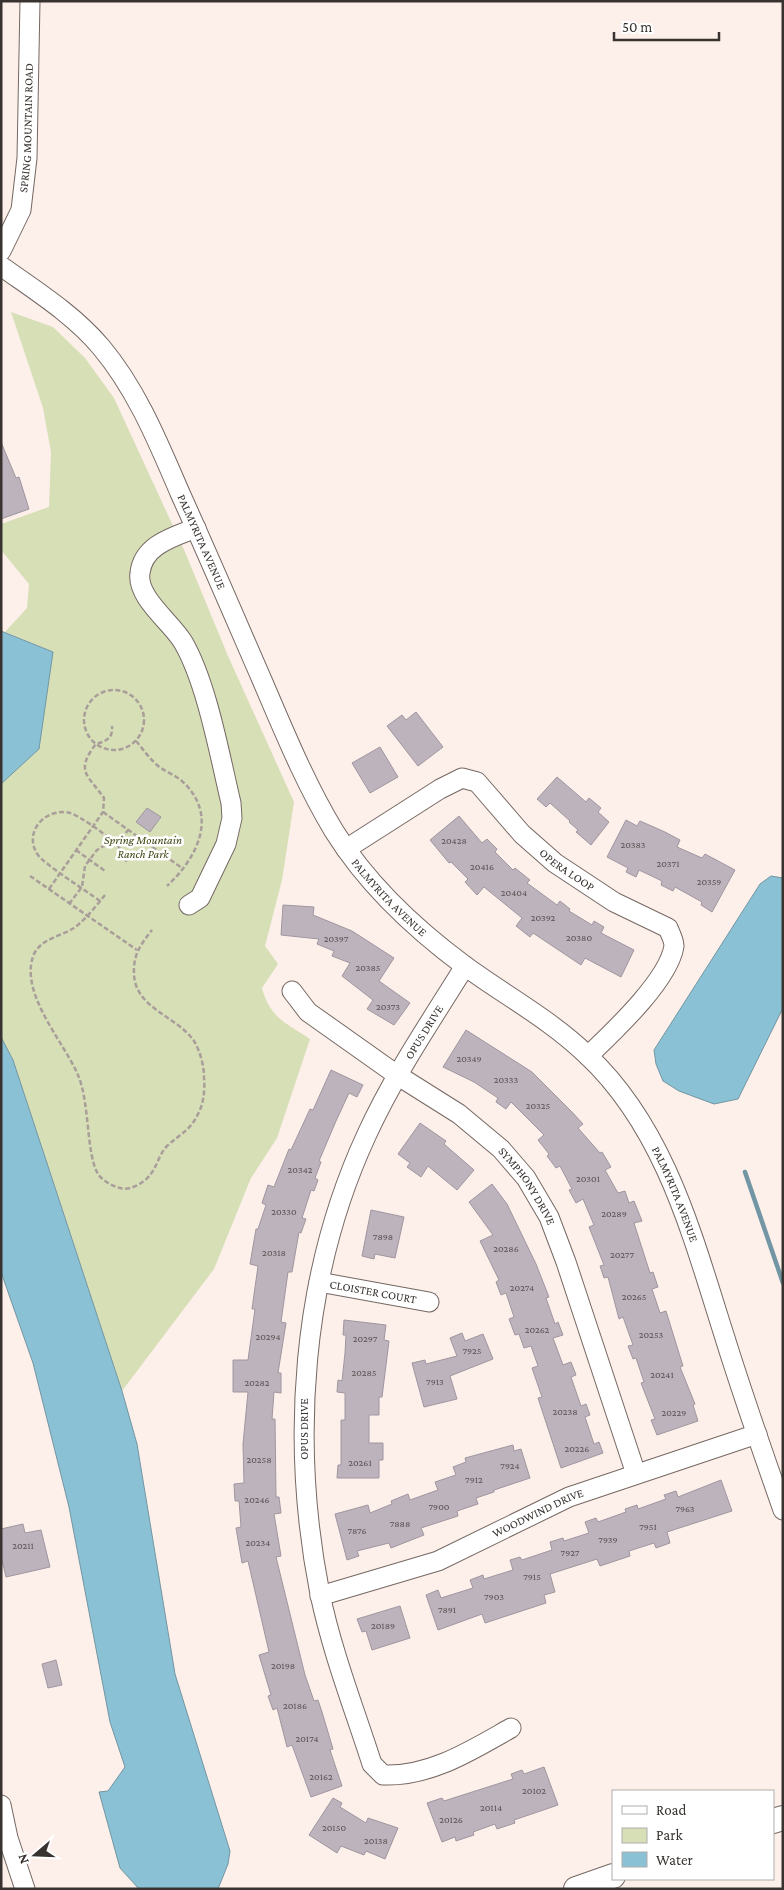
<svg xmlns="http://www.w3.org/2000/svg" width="784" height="1890" font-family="'Crimson Pro',serif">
<rect width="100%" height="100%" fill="#fdefe9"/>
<path fill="#d7dfb7" d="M11,312L53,327L85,358L114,398L185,552L228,656L294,802L282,880L265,946L278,964L262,988C270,1018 286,1023 310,1039L277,1138L251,1178L214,1269L122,1391L13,1060L1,1037V784L39,749L53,652L5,632L27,608L29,584L1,550V524L49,507L51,452L43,408Z"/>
<g fill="#8bc1d4" stroke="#7296a3">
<polygon points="1,631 53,652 39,749 1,784"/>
<polygon points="771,876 783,878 783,1008 738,1099 714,1104 679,1091 663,1081 656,1064 654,1050 760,884"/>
<polygon points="1,1037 13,1060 122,1391 137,1444 175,1674 230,1851 228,1864 218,1889 139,1889 120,1868 99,1792 108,1791 125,1767 110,1722 69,1507 33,1363 1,1272"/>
</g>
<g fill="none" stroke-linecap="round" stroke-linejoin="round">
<polyline stroke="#7296a3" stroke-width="4.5" points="745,1172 783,1283"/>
</g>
<g fill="#bcb3bd" stroke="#9f96a0">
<polygon points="1,442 16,478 19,477 29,509 1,519"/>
<polygon points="416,712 443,747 418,766 387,726 402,715 406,720"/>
<polygon points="380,747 398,777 370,793 352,763"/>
<polygon points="557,777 586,802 589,798 601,808 598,812 609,822 591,845 576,832 578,830 569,822 570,821 550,803 546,807 537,799"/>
<polygon points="147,808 161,817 150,832 136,822"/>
<polygon points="459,816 482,843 487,839 497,849 495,852 513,870 515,868 530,880 527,883 557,905 560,901 570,909 569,911 592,925 594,921 604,927 601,933 634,950 621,977 585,958 581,965 533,933 530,937 516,926 522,918 484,887 477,895 465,882 468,879 451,862 449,863 430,840"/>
<polygon points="626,820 637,826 640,821 665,832 680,840 677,847 702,858 705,854 735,870 712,912 701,905 702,902 675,887 673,891 661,885 662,881 639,870 636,877 626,872 628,868 607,857"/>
<polygon points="283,905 314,907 313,915 352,931 394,958 379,981 410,1003 394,1025 367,1009 373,1000 342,976 350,963 332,956 334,951 317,944 319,939 281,935"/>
<polygon points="466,1030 532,1072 572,1112 583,1124 578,1128 600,1153 602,1152 611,1167 605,1170 618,1193 625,1191 629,1203 634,1201 642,1221 634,1223 650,1273 653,1272 658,1287 652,1289 660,1313 666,1311 683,1366 680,1367 695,1404 693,1405 698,1421 657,1435 651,1420 655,1419 641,1383 644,1382 636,1358 633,1359 628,1346 633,1345 623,1317 619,1319 608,1277 604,1278 600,1266 604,1265 589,1227 594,1225 583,1199 576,1203 569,1190 572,1189 560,1166 556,1168 547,1156 549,1154 538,1140 544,1135 511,1102 506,1109 496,1102 498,1098 474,1082 443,1067"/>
<polygon points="331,1070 363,1085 357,1097 349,1093 336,1121 319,1161 321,1162 315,1178 318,1180 314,1191 311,1190 302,1218 306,1219 301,1233 299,1232 292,1272 288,1272 281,1322 286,1323 278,1373 281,1373 281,1393 274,1392 272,1419 275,1419 276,1497 279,1497 281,1513 274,1514 281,1556 276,1557 305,1675 314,1701 318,1700 322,1712 333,1749 330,1750 342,1786 311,1797 292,1745 287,1747 277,1708 273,1710 268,1696 271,1695 259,1655 269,1652 248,1561 242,1563 236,1528 241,1527 239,1501 235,1501 234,1484 244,1483 243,1444 248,1392 233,1392 233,1360 248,1360 255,1309 252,1309 258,1266 250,1264 256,1229 258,1229 266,1205 262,1203 268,1185 274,1187 289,1149 291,1150 310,1109 313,1110"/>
<polygon points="420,1123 446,1141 444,1144 474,1170 457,1190 428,1166 421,1177 407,1167 410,1163 398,1154"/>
<polygon points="492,1184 507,1204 536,1264 549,1297 546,1298 555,1324 558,1322 563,1335 553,1338 563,1365 571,1362 576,1375 571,1377 581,1406 586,1404 590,1415 585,1417 594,1444 599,1442 603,1453 561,1468 538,1398 542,1397 532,1368 538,1366 531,1346 524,1348 519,1334 515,1335 509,1319 514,1317 506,1293 501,1295 496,1282 499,1280 480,1241 493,1235 469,1202"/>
<polygon points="371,1210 404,1217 395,1258 375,1254 374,1259 362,1256"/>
<polygon points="344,1320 386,1325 384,1340 389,1341 382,1397 379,1397 379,1415 369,1415 369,1443 383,1443 383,1460 379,1460 379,1478 337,1478 338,1465 341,1465 341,1420 345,1420 345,1393 337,1392 338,1380 342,1381 345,1353 346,1335 343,1335"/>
<polygon points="462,1333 465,1341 483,1334 493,1359 450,1376 457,1399 424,1407 412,1363 425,1360 426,1364 457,1356 450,1338"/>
<polygon points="513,1445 514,1451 521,1449 530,1478 494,1490 494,1492 476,1498 478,1504 457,1511 458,1516 421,1528 424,1535 391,1548 389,1543 357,1551 359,1556 347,1560 335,1514 368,1505 370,1513 392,1504 391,1501 408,1494 410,1500 438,1490 435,1482 456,1475 453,1467 466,1462 465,1458"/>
<polygon points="721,1480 732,1511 667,1532 670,1543 656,1548 654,1543 629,1551 630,1556 600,1566 597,1559 550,1574 555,1592 544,1595 546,1603 485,1623 482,1614 438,1630 426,1595 438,1590 441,1598 473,1588 470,1580 483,1575 484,1579 513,1570 510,1560 520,1557 522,1560 552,1550 550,1542 563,1538 564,1541 589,1533 585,1522 596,1518 598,1522 626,1512 625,1509 637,1505 638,1509 666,1499 664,1495 676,1491 678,1497"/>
<polygon points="23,1524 25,1533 41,1530 50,1567 6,1577 1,1556 1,1529"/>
<polygon points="400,1606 410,1638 372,1650 366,1631 362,1632 357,1619"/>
<polygon points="56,1660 62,1685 48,1688 42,1664"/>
<polygon points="544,1767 558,1805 514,1820 515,1823 497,1829 495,1824 473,1832 474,1835 456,1841 455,1837 442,1842 427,1803 442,1798 444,1801 513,1779 511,1774 522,1770 524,1774"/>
<polygon points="333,1798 342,1803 340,1807 366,1823 368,1818 398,1828 385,1859 366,1851 364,1855 341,1846 337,1853 309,1835"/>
</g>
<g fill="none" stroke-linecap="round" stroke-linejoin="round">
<defs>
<g id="minor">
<path id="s1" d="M1,251L21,210L27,158L30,1"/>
<path id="s2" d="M1,266C36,291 73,314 101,347C137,390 158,442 180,493C208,555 235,618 262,680C284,731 305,783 334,831C367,884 415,929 465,966C506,996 551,1020 587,1055C666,1129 693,1238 725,1338C743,1396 763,1453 783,1510"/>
<path id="s3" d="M346,849L440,789L462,778L477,782L522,834L555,863L614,902L668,928C670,933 674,940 674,946C669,980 613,1032 588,1056"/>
<path d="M189,905L200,898L226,844L232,818L231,803C220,757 207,683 183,642C171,622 136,597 140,573C143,545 173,537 196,528"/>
<path d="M465,966C431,1021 394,1075 367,1134C301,1276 290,1442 320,1594C332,1652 354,1708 372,1764L383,1775C430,1777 472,1750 511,1728"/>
<path id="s4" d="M292,991L308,1012L397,1075L459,1114L501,1149L526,1178L549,1217L566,1262L636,1474"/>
<path id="s5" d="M319,1282L429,1302"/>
<path id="s6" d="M320,1596L438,1561L569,1497L757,1434"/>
<polyline points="1,1805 8,1838 25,1889"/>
</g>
<g id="major">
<polyline points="773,1821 783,1818"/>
<polyline points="576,1889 613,1876"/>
</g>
</defs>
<use href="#minor" stroke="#756863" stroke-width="21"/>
<use href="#major" stroke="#756863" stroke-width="26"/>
<g stroke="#a99e9a" stroke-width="2.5" stroke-dasharray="5 2.5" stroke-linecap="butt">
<circle cx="114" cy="720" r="30"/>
<path d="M136,741C143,749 149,758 157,765C165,772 176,775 183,782C219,816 197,858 167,886"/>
<polyline points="103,812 182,868"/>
<polyline points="117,845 128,830"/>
<polyline points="76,850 105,871"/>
<polyline points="30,876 137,950"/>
<path d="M49,889L103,812L104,798C89,776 74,772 96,744C107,741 113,738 112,726"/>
<path d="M105,895C96,906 86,919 74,928C61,936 41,939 34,954C18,992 64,1042 78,1075C90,1103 86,1154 98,1174C103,1181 112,1186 120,1188C130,1191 144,1183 150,1175C157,1167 159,1154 167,1146C180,1134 190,1131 198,1114C204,1103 205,1089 204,1077C204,1065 200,1051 194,1041C177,1016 134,1008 134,973C133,955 141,944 152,930"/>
<path d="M100,901C88,892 44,864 38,855C22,832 46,807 70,813C80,816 111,838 118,846C122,850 124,857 127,863"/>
<polyline points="69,904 82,887 85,866 97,850 112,841"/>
</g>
<use href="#minor" stroke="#fff" stroke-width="19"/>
<use href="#major" stroke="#fff" stroke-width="24"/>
</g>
<g text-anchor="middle" stroke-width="5" stroke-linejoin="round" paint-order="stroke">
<g font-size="10" fill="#595353">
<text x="454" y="844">20428</text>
<text x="633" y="848">20383</text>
<text x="668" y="867">20371</text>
<text x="482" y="870">20416</text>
<text x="709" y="885">20359</text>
<text x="514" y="896">20404</text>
<text x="543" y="921">20392</text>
<text x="579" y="941">20380</text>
<text x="336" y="942">20397</text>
<text x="368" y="971">20385</text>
<text x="388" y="1010">20373</text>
<text x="469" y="1062">20349</text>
<text x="506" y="1083">20333</text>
<text x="538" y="1109">20325</text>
<text x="300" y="1173">20342</text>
<text x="588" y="1182">20301</text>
<text x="284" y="1215">20330</text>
<text x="614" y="1217">20289</text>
<text x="383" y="1240">7898</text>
<text x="506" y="1252">20286</text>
<text x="274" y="1256">20318</text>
<text x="622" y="1258">20277</text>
<text x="522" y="1291">20274</text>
<text x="634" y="1300">20265</text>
<text x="537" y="1333">20262</text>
<text x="651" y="1338">20253</text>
<text x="268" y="1340">20294</text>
<text x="365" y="1342">20297</text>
<text x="472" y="1354">7925</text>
<text x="364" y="1376">20285</text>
<text x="662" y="1378">20241</text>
<text x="435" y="1385">7913</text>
<text x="257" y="1386">20282</text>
<text x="565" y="1415">20238</text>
<text x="674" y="1416">20229</text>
<text x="577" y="1452">20226</text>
<text x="259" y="1463">20258</text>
<text x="360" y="1466">20261</text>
<text x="510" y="1469">7924</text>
<text x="474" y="1483">7912</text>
<text x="257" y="1503">20246</text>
<text x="439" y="1510">7900</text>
<text x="685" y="1512">7963</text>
<text x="400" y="1527">7888</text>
<text x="648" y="1530">7951</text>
<text x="357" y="1534">7876</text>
<text x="608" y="1543">7939</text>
<text x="258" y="1546">20234</text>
<text x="23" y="1549">20211</text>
<text x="570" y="1556">7927</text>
<text x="532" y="1580">7915</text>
<text x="494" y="1600">7903</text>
<text x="447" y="1613">7891</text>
<text x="383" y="1629">20189</text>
<text x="283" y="1669">20198</text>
<text x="295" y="1709">20186</text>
<text x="307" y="1742">20174</text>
<text x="321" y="1780">20162</text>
<text x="534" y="1794">20102</text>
<text x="491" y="1811">20114</text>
<text x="451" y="1823">20126</text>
<text x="334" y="1831">20150</text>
<text x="376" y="1844">20138</text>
</g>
<g font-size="12" fill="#383330" stroke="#fff">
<text dy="4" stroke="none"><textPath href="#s1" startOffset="128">SPRING MOUNTAIN ROAD</textPath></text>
<text dy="4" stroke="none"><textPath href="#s2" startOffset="349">PALMYRITA AVENUE</textPath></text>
<text dy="4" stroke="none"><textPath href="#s3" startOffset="278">OPERA LOOP</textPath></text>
<text dy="4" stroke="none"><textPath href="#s2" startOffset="754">PALMYRITA AVENUE</textPath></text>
<text transform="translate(424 1032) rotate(-58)" y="4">OPUS DRIVE</text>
<text dy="4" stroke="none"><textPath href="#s4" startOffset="309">SYMPHONY DRIVE</textPath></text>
<text dy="4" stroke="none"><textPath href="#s2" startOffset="1174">PALMYRITA AVENUE</textPath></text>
<text dy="4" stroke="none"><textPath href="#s5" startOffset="55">CLOISTER COURT</textPath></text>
<text transform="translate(304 1429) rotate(-90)" y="4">OPUS DRIVE</text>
<text dy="4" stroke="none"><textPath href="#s6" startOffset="234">WOODWIND DRIVE</textPath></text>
</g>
<g font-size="12" font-style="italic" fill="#404713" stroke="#fff">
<text x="143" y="844">Spring Mountain<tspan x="143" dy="14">Ranch Park</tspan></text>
</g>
</g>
<rect width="784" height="1890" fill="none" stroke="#383330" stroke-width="5"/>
<rect x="612" y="1790" width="162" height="90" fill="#ffffff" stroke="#afadac"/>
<rect x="622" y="1806" width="25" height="8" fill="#ffffff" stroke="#afadac"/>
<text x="656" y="1815" font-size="15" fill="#383330">Road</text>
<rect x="622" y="1828" width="25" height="15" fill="#d7dfb7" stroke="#afadac"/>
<text x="656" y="1840" font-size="15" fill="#383330">Park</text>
<rect x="622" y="1852" width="25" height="15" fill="#8bc1d4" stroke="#afadac"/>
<text x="656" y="1865" font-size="15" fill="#383330">Water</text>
<g transform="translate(35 1855) rotate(251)" stroke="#ffffff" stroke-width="4" paint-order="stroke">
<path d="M0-4L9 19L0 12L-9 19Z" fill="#383330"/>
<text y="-8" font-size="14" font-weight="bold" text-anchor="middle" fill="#383330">N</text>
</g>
<path d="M614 32v8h105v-8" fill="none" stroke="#383330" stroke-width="2.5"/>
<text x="622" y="32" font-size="15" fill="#383330" stroke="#ffffff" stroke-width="4" paint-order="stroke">50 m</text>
</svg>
